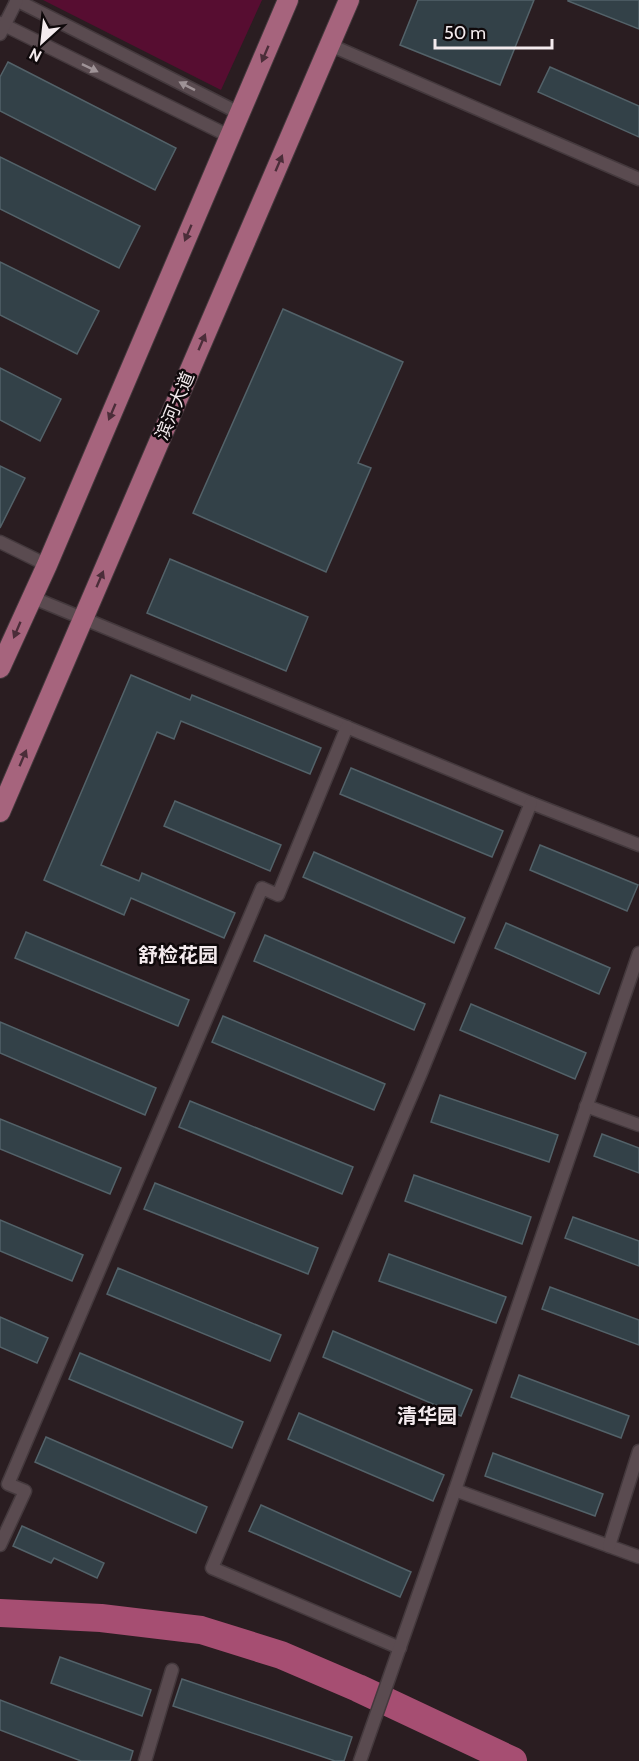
<svg xmlns="http://www.w3.org/2000/svg" width="639" height="1761" font-family="Cabin,'Noto Sans SC',sans-serif">
<rect width="100%" height="100%" fill="#2a1d21"/>
<polygon fill="#570d31" points="43,0 262,0 221,90"/>
<g fill="none" stroke-linecap="round" stroke-linejoin="round">
<polyline stroke="#a64e72" stroke-width="28" points="0,1613 101,1618 201,1630 281,1655 358,1688 513,1761"/>
</g>
<g fill="#334148" stroke="#536269" stroke-width="1.5">
<polygon points="418,0 534,0 500,85 400,45"/>
<polygon points="568,0 639,0 639,29 568,1"/>
<polygon points="8,62 176,148 155,190 0,111 0,77"/>
<polygon points="550,67 639,106 639,137 538,92"/>
<polygon points="0,157 140,226 119,268 0,209"/>
<polygon points="0,262 99,311 77,354 0,315"/>
<polygon points="283,309 403,362 358,463 371,468 326,572 193,513"/>
<polygon points="0,368 61,399 40,441 0,420"/>
<polygon points="0,466 25,478 0,528"/>
<polygon points="170,559 308,617 286,671 147,613"/>
<polygon points="131,675 190,700 192,695 321,748 310,774 181,721 174,739 157,732 101,865 139,881 142,873 235,913 224,938 131,898 124,915 44,880"/>
<polygon points="351,768 503,831 492,857 340,794"/>
<polygon points="175,801 281,845 270,871 164,826"/>
<polygon points="540,845 638,885 627,911 530,870"/>
<polygon points="314,852 465,918 454,943 303,877"/>
<polygon points="506,923 610,968 599,994 495,948"/>
<polygon points="26,932 189,1000 178,1026 15,958"/>
<polygon points="265,935 425,1004 414,1030 254,961"/>
<polygon points="471,1004 586,1053 575,1079 460,1030"/>
<polygon points="223,1016 385,1084 374,1110 212,1042"/>
<polygon points="0,1022 156,1088 145,1115 0,1053"/>
<polygon points="440,1095 558,1135 549,1162 431,1122"/>
<polygon points="190,1101 353,1167 342,1194 179,1127"/>
<polygon points="0,1119 121,1168 110,1194 0,1149"/>
<polygon points="602,1134 639,1148 639,1173 594,1156"/>
<polygon points="414,1175 531,1217 522,1244 405,1201"/>
<polygon points="155,1183 318,1248 308,1274 144,1209"/>
<polygon points="573,1217 639,1241 639,1266 565,1238"/>
<polygon points="0,1220 83,1255 72,1281 0,1251"/>
<polygon points="389,1254 506,1297 496,1323 379,1281"/>
<polygon points="118,1268 281,1335 270,1361 107,1294"/>
<polygon points="550,1287 639,1320 639,1345 542,1309"/>
<polygon points="0,1317 48,1338 37,1363 0,1347"/>
<polygon points="333,1331 472,1390 461,1416 323,1357"/>
<polygon points="80,1353 243,1422 232,1448 69,1379"/>
<polygon points="519,1375 629,1416 621,1438 511,1397"/>
<polygon points="299,1413 444,1475 433,1501 288,1439"/>
<polygon points="46,1437 207,1507 196,1533 35,1462"/>
<polygon points="493,1453 603,1494 595,1516 485,1476"/>
<polygon points="261,1505 411,1572 400,1597 249,1531"/>
<polygon points="22,1526 104,1563 97,1578 54,1558 51,1563 13,1546"/>
<polygon points="60,1657 151,1690 142,1716 51,1683"/>
<polygon points="182,1679 352,1737 344,1761 335,1761 173,1706"/>
<polygon points="0,1700 133,1751 130,1761 81,1761 0,1730"/>
</g>
<g fill="none" stroke-linecap="round" stroke-linejoin="round">
<defs>
<g id="minor">
<polyline points="16,0 239,113"/>
<polyline points="0,23 229,136"/>
<polyline points="0,34 17,0"/>
<polyline points="330,45 639,179"/>
<polyline points="0,542 47,565"/>
<polyline points="31,597 531,803 639,845"/>
<polyline points="586,1106 639,1125"/>
<polyline points="455,1490 639,1557"/>
<polyline points="0,1545 25,1491 8,1484 262,888 278,895 347,727"/>
<polyline points="609,1546 639,1451"/>
<polyline points="400,1648 212,1568 328,1291 421,1073 531,803"/>
<polyline points="145,1761 172,1670"/>
<polyline points="360,1761 455,1490 639,953"/>
</g>
<g id="primary">
<polyline points="0,668 47,565 288,0"/>
<polyline points="0,812 349,0"/>
</g>
</defs>
<use href="#minor" stroke="#44393d" stroke-width="15"/>
<use href="#primary" stroke="#44393d" stroke-width="22"/>
<use href="#minor" stroke="#5a4b50" stroke-width="12"/>
<use href="#primary" stroke="#a6647d" stroke-width="20"/>
</g>
<defs><path id="oneway-solid" d="M-6-.8H1V-3.2L6.5 0L1 3.2V.8H-6Z" transform="scale(1.5)"/></defs>
<g fill="#4b2d39">
<use href="#oneway-solid" transform="translate(265 54) rotate(113)"/>
<use href="#oneway-solid" transform="translate(279 163) rotate(-67)"/>
<use href="#oneway-solid" transform="translate(188 233) rotate(113)"/>
<use href="#oneway-solid" transform="translate(202 342) rotate(-67)"/>
<use href="#oneway-solid" transform="translate(112 412) rotate(113)"/>
<use href="#oneway-solid" transform="translate(100 579) rotate(-67)"/>
<use href="#oneway-solid" transform="translate(17 630) rotate(113)"/>
<use href="#oneway-solid" transform="translate(23 758) rotate(-67)"/>
</g>
<g fill="#9f9397">
<use href="#oneway-solid" transform="translate(90 68) rotate(26)"/>
<use href="#oneway-solid" transform="translate(187 86) rotate(-153)"/>
</g>
<g text-anchor="middle" stroke-width="5" stroke-linejoin="round" paint-order="stroke">
<g font-size="18" fill="#f4ebee" stroke="#0f090b">
<text transform="translate(175 406) rotate(-67)" y="6">滨河大道</text>
</g>
<g font-size="20" font-weight="bold" fill="#f4ebee" stroke="#0f090b">
<text x="178" y="962">舒检花园</text>
<text x="427" y="1423">清华园</text>
</g>
</g>
<g transform="translate(42 42) rotate(207)" stroke="#0f090b" stroke-width="4.5" paint-order="stroke">
<path d="M0-4.5L10 22L0 15L-10 22Z" fill="#f4ebee"/>
<text y="-9" font-size="16" font-weight="bold" text-anchor="middle" fill="#f4ebee">N</text>
</g>
<path d="M435 39v9h117v-9" fill="none" stroke="#f4ebee" stroke-width="3"/>
<text x="444" y="39" font-size="18" fill="#f4ebee" stroke="#0f090b" stroke-width="4.5" paint-order="stroke">50 m</text>
</svg>
